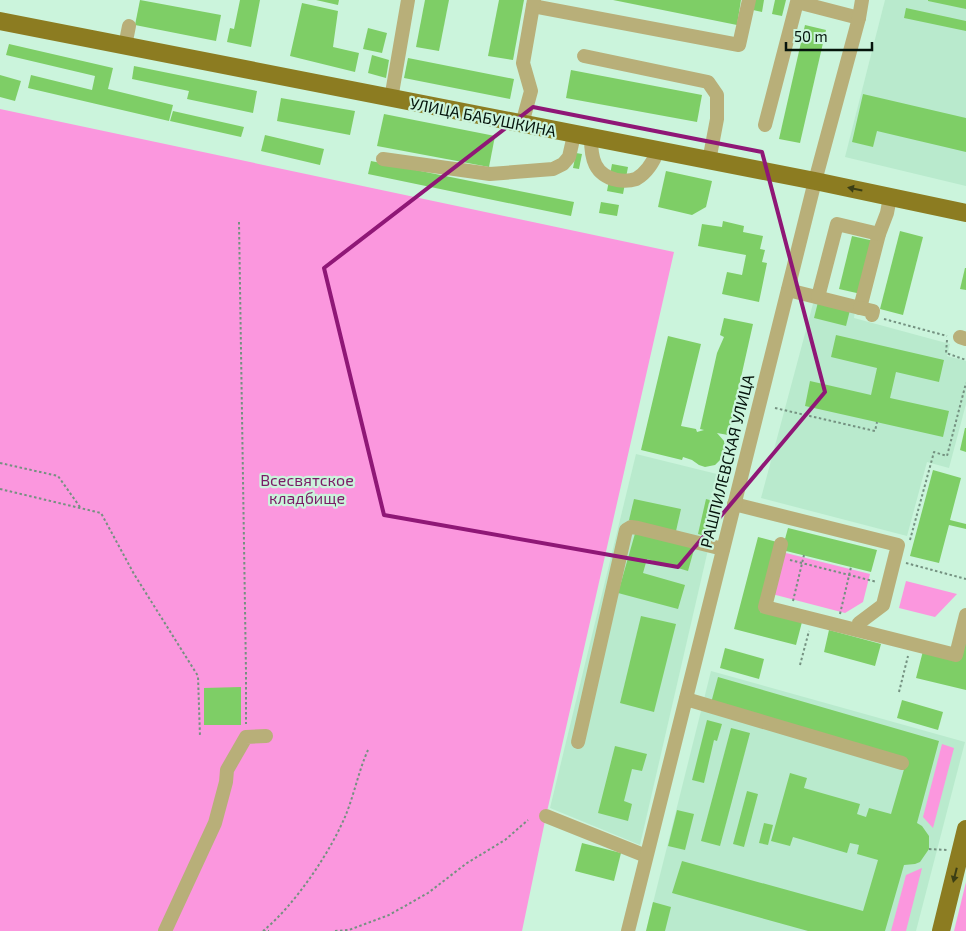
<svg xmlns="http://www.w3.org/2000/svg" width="966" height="931" font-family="'Exo 2',sans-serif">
<rect width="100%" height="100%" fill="#cbf4dc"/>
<g fill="#b9eacd">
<polygon points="885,0 966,0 966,186 845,157"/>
<polygon points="814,300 855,311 854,318 950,344 947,356 966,361 966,404 949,468 927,462 907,536 761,498"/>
<polygon points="636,454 725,476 640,845 550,808"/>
<polygon points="711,671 965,742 916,931 646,931"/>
</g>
<g fill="#fb97de">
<polygon points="0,109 674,252 546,816 522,931 0,931"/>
<polygon points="782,552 870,574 863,602 845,613 772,594"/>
<polygon points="906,581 957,594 935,617 899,608"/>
<polygon points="942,744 954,748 933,828 923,817"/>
<polygon points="922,868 906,931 891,931 906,875"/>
<polygon points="966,882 966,931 954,931"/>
</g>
<g fill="#7ece66">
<polygon points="140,0 221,15 216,41 135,25"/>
<polygon points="240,0 260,0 251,47 227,42 230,28 234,29"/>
<polygon points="316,0 339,0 338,5"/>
<polygon points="425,0 449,0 439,51 416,47"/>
<polygon points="499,0 524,0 513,60 488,56"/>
<polygon points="613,0 741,0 737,25"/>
<polygon points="755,0 764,0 762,12 753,10"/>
<polygon points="775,0 786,0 782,16 772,14"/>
<polygon points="928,0 966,0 966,9 928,1"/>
<polygon points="302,3 338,11 333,47 359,53 355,72 290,56"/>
<polygon points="906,8 966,21 966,31 904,18"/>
<polygon points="805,25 826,30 800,143 779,139"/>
<polygon points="368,28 387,33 382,53 363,49"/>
<polygon points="9,44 113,68 108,89 173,105 169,121 28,88 31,75 92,90 95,76 6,55"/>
<polygon points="372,55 389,60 386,78 368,73"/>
<polygon points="408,58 514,79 510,99 404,78"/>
<polygon points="134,66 257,91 253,113 187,99 189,91 132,79"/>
<polygon points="571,70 702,95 697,122 566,98"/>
<polygon points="0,75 21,81 15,101 0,97"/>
<polygon points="863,94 966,118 966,152 877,131 873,147 852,142"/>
<polygon points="281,98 355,111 350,135 277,121"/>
<polygon points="173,111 244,127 241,137 170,121"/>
<polygon points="384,114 495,136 489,167 377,146"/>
<polygon points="265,135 324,149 320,165 261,151"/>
<polygon points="576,153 582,154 579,169 573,168"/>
<polygon points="371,161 574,202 571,216 368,174"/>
<polygon points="612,164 628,167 623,194 607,191"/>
<polygon points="666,171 712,181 706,207 692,215 658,207"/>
<polygon points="601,202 619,205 617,216 599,213"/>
<polygon points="723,221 744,226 743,232 763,236 760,249 765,250 762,262 767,263 759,302 722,294 727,272 742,275 746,255 698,246 702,224 722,227"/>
<polygon points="900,231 923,237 903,315 880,309"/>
<polygon points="852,236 874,241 861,294 839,289"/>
<polygon points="965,268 966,268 966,290 960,289"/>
<polygon points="818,302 850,310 846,326 814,318"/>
<polygon points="724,318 753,324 728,435 717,433 724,441 725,448 722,458 715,465 705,467 699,465 692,460 683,457 682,460 641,450 668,336 701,344 681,426 696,429 697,432 704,430 700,429 717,353 724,337 720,335"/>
<polygon points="836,335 944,360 939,382 896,372 890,398 949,411 943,437 805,406 810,381 871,395 877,368 831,357"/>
<polygon points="965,428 966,428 966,452 960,450"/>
<polygon points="933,470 961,478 950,520 966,524 966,529 949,525 939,563 910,556"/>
<polygon points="634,499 681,509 676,531 629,520"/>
<polygon points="706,499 717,502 709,537 698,534"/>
<polygon points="788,528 877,550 871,572 782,550"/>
<polygon points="636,530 695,546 688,571 647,559 643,573 685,585 678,609 618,593"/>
<polygon points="758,537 777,542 760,612 802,622 796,645 734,629"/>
<polygon points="641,616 676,624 654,712 620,703"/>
<polygon points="829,630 881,644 875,666 824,652"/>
<polygon points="966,639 966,690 916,678 923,651 960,660"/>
<polygon points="725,648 764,659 759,679 720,668"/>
<polygon points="718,677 939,741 917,823 922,826 929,836 929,849 920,862 915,864 904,865 885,931 808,931 672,893 682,861 863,911 878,860 857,854 859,845 850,843 847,853 793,837 790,846 771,841 790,773 807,778 804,788 860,804 857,814 866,817 869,808 891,814 907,759 711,703"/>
<polygon points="241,687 241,725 204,725 204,688"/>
<polygon points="902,700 943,712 938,730 897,718"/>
<polygon points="707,720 722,724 717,741 714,740 704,783 692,780"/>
<polygon points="731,728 750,733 720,846 701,841"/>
<polygon points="615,746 647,754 642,771 632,769 624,801 632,804 628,821 598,813"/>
<polygon points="747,791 758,794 744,847 733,844"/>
<polygon points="677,810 694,814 685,850 668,846"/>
<polygon points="764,823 773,825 768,845 759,843"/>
<polygon points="582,843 621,853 614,881 575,871"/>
<polygon points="653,902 671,907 665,931 646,931"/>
</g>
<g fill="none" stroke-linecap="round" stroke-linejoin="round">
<g stroke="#749180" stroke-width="2" stroke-dasharray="2.5 2.5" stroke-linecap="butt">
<polyline points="239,222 246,672 246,724"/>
<polyline points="884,319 947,336"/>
<polyline points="947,340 946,353 966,360"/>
<polyline points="775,408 875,431 877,422"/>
<polyline points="0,463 58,476 80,507"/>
<polyline points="0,489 101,513 134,574 198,676 200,737"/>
<polyline points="910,540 934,452 947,456 966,383"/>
<polyline points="790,560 877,582"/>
<polyline points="906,563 966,579"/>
<polyline points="793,601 804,555"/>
<polyline points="840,614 851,567"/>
<polyline points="800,665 809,631"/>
<polyline points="899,692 908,656"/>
<polyline points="929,849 947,850"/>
<path d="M263,931C295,905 332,850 347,812C355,791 359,770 368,750"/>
<polyline points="263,931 269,931"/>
<polyline points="335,931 349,930 389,915 428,893 467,863 505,840 528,820"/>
</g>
<g stroke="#b8af79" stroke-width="14">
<polyline points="533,6 739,45 749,0"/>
<polyline points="125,46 129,26"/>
<polyline points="584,56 708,82 717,95 717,119 709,161"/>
<polyline points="391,99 408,0"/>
<polyline points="522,124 531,91 523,63 534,0"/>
<polyline points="765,125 797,2 859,18"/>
<path d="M591,138C591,158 594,175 617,180C623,181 630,181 636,179C647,173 653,162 658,151"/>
<polyline points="383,159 490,174 553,169 563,164 569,157 574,135"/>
<polyline points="788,290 860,308 879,234 887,213 890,197"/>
<polyline points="818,297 837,224 879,234"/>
<polyline points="860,308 873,311 872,315"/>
<polyline points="960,337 966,339"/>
<polyline points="734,504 898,545 883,605 859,623 858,630"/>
<polyline points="781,544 765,607 956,655 966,615"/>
<polyline points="686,699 902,763"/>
<polyline points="578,742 626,530 631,527 638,528 723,549"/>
<polyline points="546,816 646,856"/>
<polyline points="165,931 215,823 226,782 227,770 246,737 266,736"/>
<polyline points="628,931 815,181 859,18 862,0"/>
</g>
<g stroke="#8c7c21" stroke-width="18">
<polyline points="0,21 815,181 966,213"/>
<polyline points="941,931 966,829"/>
</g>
</g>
<defs><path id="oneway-solid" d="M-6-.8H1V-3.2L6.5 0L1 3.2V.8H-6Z" transform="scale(1.25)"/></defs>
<g fill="#3b3e14">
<use href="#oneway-solid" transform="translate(855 189) rotate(-168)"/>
<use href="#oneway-solid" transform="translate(955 875) rotate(104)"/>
</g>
<path fill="none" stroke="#8f1776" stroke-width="4" stroke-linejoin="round" d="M533,107L762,152L825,392L678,567L384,515L324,268Z"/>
<g text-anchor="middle" stroke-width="4.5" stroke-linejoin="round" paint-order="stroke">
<g font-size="16" fill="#05140c" stroke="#cbf4dc">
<text transform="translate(483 117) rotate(11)" y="6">УЛИЦА БАБУШКИНА</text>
<text transform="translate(727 461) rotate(-76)" y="6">РАШПИЛЕВСКАЯ УЛИЦА</text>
</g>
<g font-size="16" fill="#7a1b65" stroke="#cbf4dc">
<text x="307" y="486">Всесвятское<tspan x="307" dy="18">кладбище</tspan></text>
</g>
</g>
<path d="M786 42v8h86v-8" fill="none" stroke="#05140c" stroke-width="2.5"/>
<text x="794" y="42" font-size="15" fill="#05140c" stroke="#cbf4dc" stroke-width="4" paint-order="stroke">50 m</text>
</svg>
